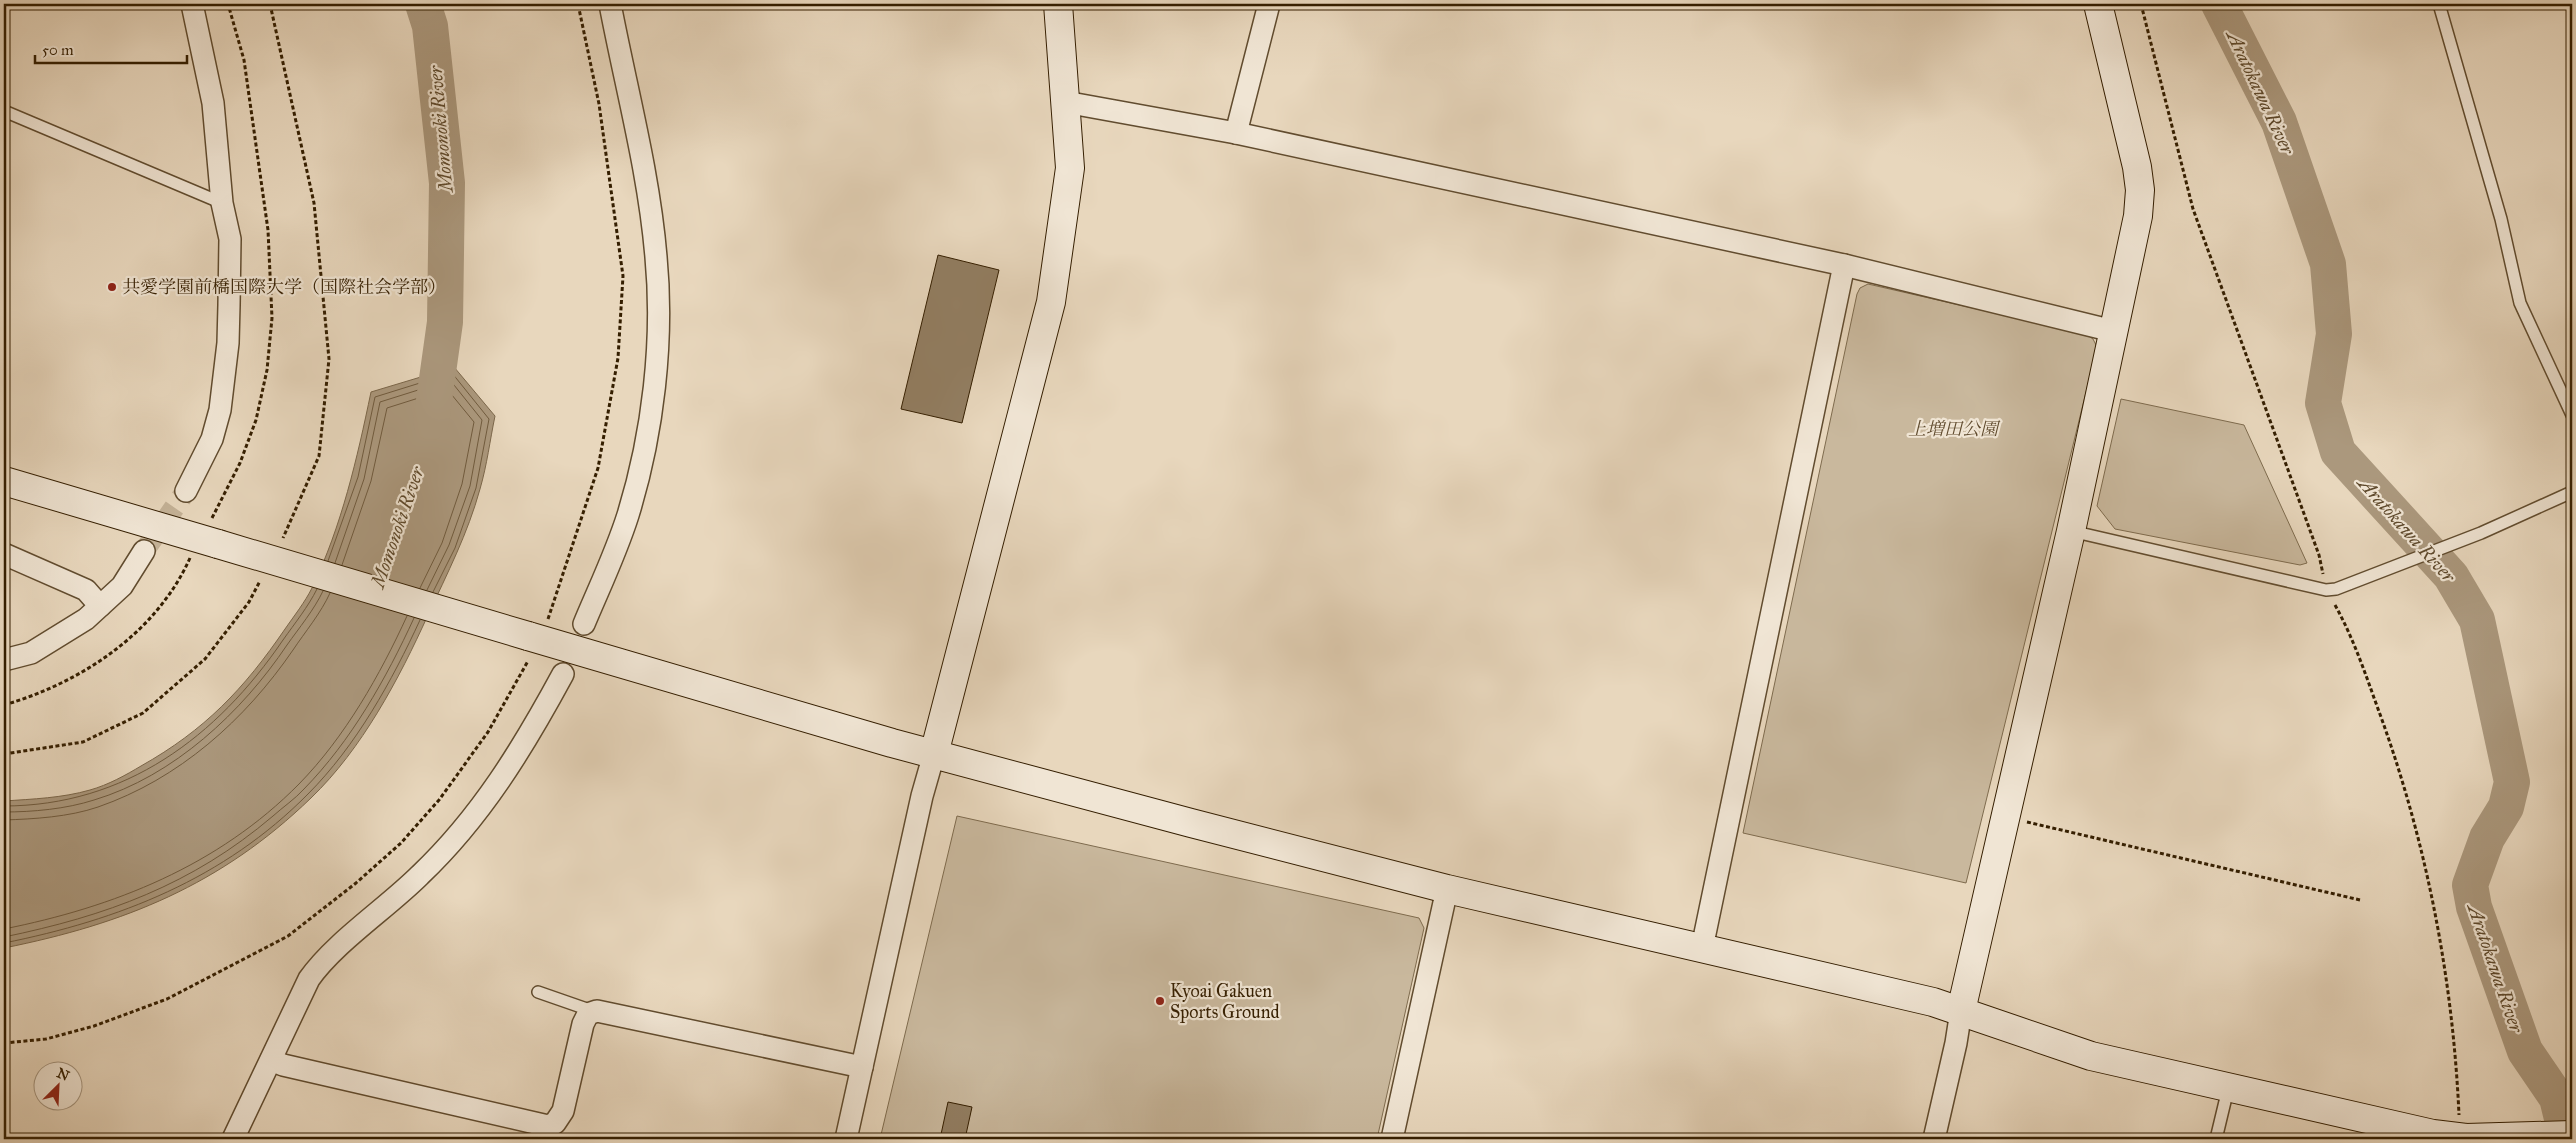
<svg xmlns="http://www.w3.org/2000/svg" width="2576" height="1143" font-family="'IM FELL Great Primer','Noto Serif JP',serif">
<rect width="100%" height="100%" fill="#e8d7bd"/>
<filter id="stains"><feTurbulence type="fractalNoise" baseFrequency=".004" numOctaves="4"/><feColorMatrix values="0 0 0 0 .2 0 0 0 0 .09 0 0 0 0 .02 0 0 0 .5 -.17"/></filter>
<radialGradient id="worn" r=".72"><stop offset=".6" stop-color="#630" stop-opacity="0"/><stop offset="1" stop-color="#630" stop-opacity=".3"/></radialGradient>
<g fill="#c9b89d" stroke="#7e6b4e">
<polygon points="1868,284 2086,334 2093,339 2097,347 1966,883 1743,833 1857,294 1860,288"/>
<polygon points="2121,399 2244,425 2307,563 2300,565 2115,529 2097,506"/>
<polygon points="957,816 1419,918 1424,928 1377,1139 880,1139"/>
</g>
<path fill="#ab987d" stroke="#7b674b" d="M454,367L495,416C490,440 487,465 480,489C468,533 447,574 428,615C399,679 362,749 311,798C221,885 124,924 4,948V801C33,799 62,798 90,790C108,785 126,775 141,766C205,730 244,689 285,629C294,616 305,602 312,588C342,525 357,459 371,392Z"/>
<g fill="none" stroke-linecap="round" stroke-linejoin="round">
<g stroke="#705b3e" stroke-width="1">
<polyline points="328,561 358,477 375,397 452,373 489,419 476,488 455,548 433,592"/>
<polyline points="335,563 364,479 380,402 450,380 482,420 470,486 449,545 427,590"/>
<polyline points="342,565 371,481 387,408 447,389 474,422 462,484 442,543 420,588"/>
<path d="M4,806C125,806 217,737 283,640C295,623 308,607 317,589"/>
<path d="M4,812C33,812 66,809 94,800C174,776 242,712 287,645C299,628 314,610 323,591"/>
<path d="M4,820C34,819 69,817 98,807C179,779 245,720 293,650C305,632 321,613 330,593"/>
<path d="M4,929C114,907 218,866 299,784C345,737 380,675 407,616"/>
<path d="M4,937C106,916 192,885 273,816C283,807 295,799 304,789C351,741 386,679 414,618"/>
<path d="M4,943C119,920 224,879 308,794C356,746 392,681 420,620"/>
</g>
<g stroke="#ab987d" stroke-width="36">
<polyline points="423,4 430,26 447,183 445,322 431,422"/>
<polyline points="2219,4 2279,122 2328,264 2334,334 2323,403 2338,452 2451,576 2477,620 2512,782 2506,807 2487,838 2470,885 2474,907 2525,1051 2557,1098 2567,1139"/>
</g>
</g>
<g fill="#927e62" stroke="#341e00">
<polygon points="938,255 999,270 962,423 901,409"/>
<polygon points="948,1102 972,1107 965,1139 940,1139"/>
</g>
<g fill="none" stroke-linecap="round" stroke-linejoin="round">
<polyline stroke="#c4b297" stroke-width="21" stroke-dasharray="21 11" stroke-linecap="butt" points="144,551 186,491"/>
<defs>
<g id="lane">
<polyline points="2439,4 2501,219 2520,303 2572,415"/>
<polyline points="4,111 222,203"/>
<polyline points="2071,531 2326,590 2336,589 2481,533 2572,492"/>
<polyline points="538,992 584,1008 588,1014"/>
<polyline points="2216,1139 2228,1089"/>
</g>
<g id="street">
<polyline points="1065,102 1236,133 1844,265 2113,331"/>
<polyline points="1236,133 1269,4"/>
<polyline points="186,491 212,439 220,410 228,343 229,305 230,239 222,203 213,103 192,4"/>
<polyline points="4,554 86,590 100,606"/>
<path d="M584,624C599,588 616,553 628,515C653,434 664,341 656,257C649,172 626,88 610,4"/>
<polyline points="4,660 31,653 86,619 122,586 144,551"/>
<polyline points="1702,948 1844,265"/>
<polyline points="271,1060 283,1065 548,1126 555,1123 563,1111 583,1024 588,1014 597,1011 862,1067"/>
<path d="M233,1139L309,979C335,942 387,908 420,875C481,817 523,748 563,674"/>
<polyline points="846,1139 922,796 934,754"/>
<polyline points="1392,1139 1447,889"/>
<polyline points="1934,1139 1956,1043 1961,1011"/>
</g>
<g id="secondary">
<polyline points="4,481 218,544"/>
<polyline points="528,636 892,743 1191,823 1447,889 1933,1002 2091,1056 2433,1134 2466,1138 2572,1135"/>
<polyline points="934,754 1051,302 1070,168 1058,4"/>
<polyline points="1961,1011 2071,531 2138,216 2140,190 2137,167 2098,4"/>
</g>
</defs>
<use href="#lane" stroke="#614c2f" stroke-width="14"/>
<use href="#street" stroke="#614c2f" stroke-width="24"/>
<use href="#secondary" stroke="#341e00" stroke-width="30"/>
<g stroke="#341e00" stroke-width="3" stroke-dasharray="4 2.5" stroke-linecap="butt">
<polyline points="270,4 314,203 329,359 319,456 283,538"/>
<polyline points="2141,4 2193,209 2319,555 2323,574"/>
<polyline points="212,518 240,463 256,420 267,370 272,318 268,230 244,60 228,4"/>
<path d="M2335,605C2355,641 2367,679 2381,717C2427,845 2453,980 2459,1115"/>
<polyline points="548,619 598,468 618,358 623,276 599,104 578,4"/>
<path d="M4,705C80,683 156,634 190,558"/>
<polyline points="4,754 83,742 143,713 205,659 249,602 260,581"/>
<polyline points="2027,822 2360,900"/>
<polyline points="4,1043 46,1039 94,1026 167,999 288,936 356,883 401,843 439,800 488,732 528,661"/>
</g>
<use href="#lane" stroke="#f0e5d4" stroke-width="11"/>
<use href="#street" stroke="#f0e5d4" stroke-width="21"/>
<use href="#secondary" stroke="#f0e5d4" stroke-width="28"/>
<defs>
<polyline id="secondary-bridge" points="218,544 528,636"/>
</defs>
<use href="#secondary-bridge" stroke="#341e00" stroke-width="30" stroke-linecap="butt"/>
<use href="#secondary-bridge" stroke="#f0e5d4" stroke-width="28"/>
</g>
<g fill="#8f2418" stroke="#f0e5d4" stroke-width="2">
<circle cx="112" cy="287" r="5"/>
<circle cx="1160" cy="1001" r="5"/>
</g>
<g text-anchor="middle" stroke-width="4.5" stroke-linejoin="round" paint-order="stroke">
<g font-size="18" fill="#341e00" stroke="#f0e5d4" text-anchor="start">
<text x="122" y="293">共愛学園前橋国際大学（国際社会学部）</text>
<text x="1170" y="997">Kyoai Gakuen<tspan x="1170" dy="21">Sports Ground</tspan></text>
</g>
<g font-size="18" font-style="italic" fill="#614c2f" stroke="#f0e5d4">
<text x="1953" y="435">上増田公園</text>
</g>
<g font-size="19" font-style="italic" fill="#5e492c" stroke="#f0e5d4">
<text transform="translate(2261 92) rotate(65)" y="7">Aratokawa River</text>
<text transform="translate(440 129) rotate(-95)" y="7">Momonoki River</text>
<text transform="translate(397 527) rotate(-71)" y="7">Momonoki River</text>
<text transform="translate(2407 529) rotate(48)" y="7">Aratokawa River</text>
<text transform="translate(2496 968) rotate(71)" y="7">Aratokawa River</text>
</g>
</g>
<rect width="2576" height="1143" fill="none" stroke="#e8d7bd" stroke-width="20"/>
<rect x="5" y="5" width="2566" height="1133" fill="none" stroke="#341e00" stroke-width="2.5"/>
<rect x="10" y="10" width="2556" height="1123" fill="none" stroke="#341e00"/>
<g transform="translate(58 1086) rotate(24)"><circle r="24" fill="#f0e5d4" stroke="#a5957f"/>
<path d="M0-4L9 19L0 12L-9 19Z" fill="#8f2418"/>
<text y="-8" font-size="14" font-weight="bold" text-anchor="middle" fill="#341e00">N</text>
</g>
<path d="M35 55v8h152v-8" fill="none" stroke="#341e00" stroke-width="2.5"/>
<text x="42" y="55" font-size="15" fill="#341e00" stroke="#f0e5d4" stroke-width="4" paint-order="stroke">50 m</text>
<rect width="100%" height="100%" filter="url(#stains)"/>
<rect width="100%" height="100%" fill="url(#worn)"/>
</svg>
